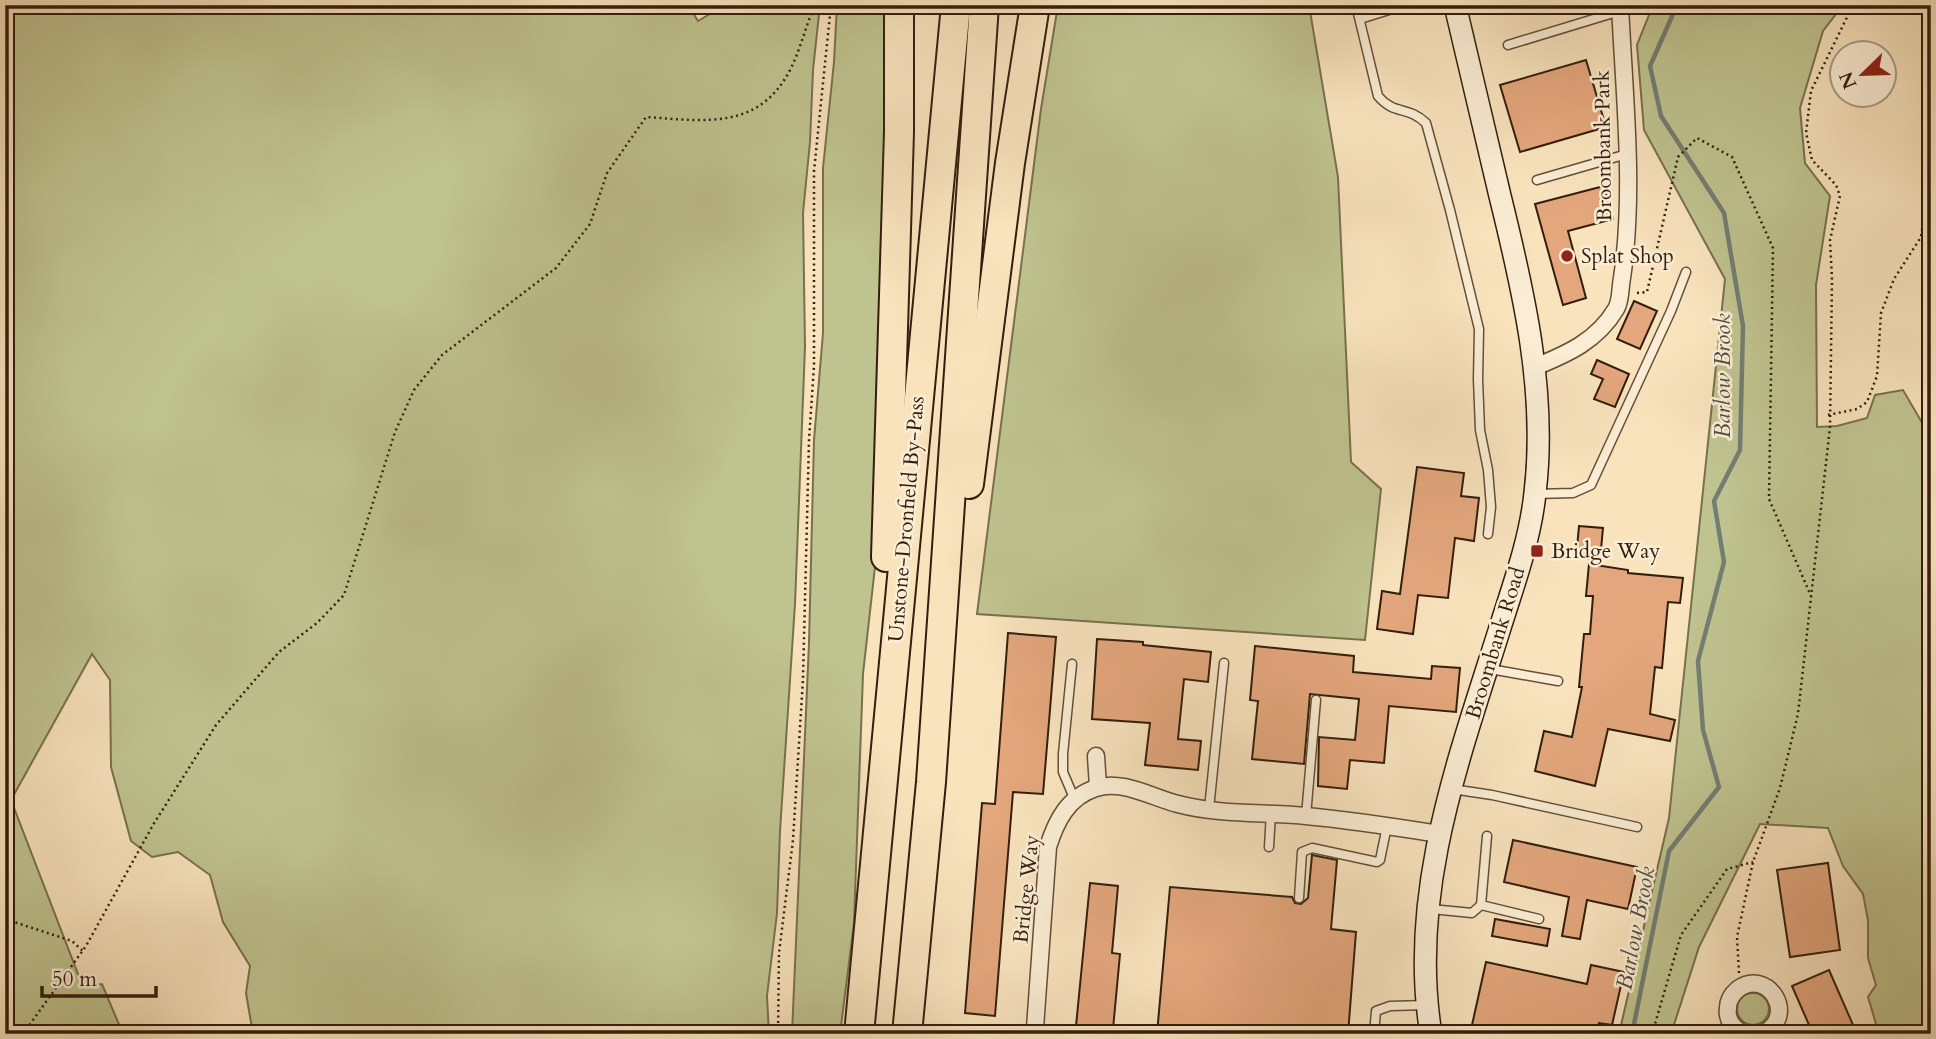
<svg xmlns="http://www.w3.org/2000/svg" width="1936" height="1039" font-family="Cardo,serif">
<rect width="100%" height="100%" fill="#f8e3bd"/>
<filter id="stains"><feTurbulence type="fractalNoise" baseFrequency=".00286" numOctaves="4"/><feColorMatrix values="0 0 0 0 .2 0 0 0 0 .09 0 0 0 0 .02 0 0 0 .5 -.17"/></filter>
<radialGradient id="worn" r=".72"><stop offset=".6" stop-color="#630" stop-opacity="0"/><stop offset="1" stop-color="#630" stop-opacity=".3"/></radialGradient>
<g fill="#bfc38f" stroke="#79704e" stroke-width="2">
<polygon points="5,5 688,5 698,21 725,5 749,8 750,5 820,5 813,70 810,142 803,213 805,347 795,604 780,831 777,913 767,996 769,1034 253,1034 246,993 250,966 223,922 210,875 178,852 152,857 131,841 111,767 110,680 92,654 11,800 83,987 102,984 123,1034 5,1034"/>
<polygon points="837,5 886,5 887,23 876,558 863,674 854,923 840,1034 792,1034 809,643 814,440 823,333 823,168 834,62"/>
<polygon points="1058,5 1309,5 1338,177 1351,462 1381,489 1365,640 977,614 1041,109"/>
<polygon points="1653,5 1843,5 1823,31 1800,108 1805,163 1830,196 1816,285 1817,427 1837,426 1867,418 1875,395 1903,390 1931,438 1931,1034 1879,1034 1868,997 1876,985 1868,958 1868,920 1863,894 1843,866 1828,828 1760,824 1699,947 1671,1034 1619,1034 1669,818 1725,279 1644,130 1637,45"/>
<circle cx="1753" cy="1009" r="16"/>
</g>
<g fill="none" stroke-linecap="round" stroke-linejoin="round">
<polyline stroke="#737e72" stroke-width="4.5" points="1632,1034 1669,851 1719,787 1703,730 1698,661 1724,562 1714,501 1740,450 1743,326 1724,213 1661,116 1650,66 1677,5"/>
</g>
<g fill="#e3a67d" stroke="#331e0e" stroke-width="2">
<polygon points="1586,60 1606,127 1520,152 1500,85"/>
<polygon points="1604,186 1613,219 1568,231 1586,298 1563,305 1535,204"/>
<polygon points="1634,301 1657,311 1640,349 1617,339"/>
<polygon points="1597,360 1629,374 1615,407 1594,399 1603,379 1591,374"/>
<polygon points="1417,467 1464,473 1461,496 1479,498 1474,541 1455,538 1448,598 1418,595 1413,634 1377,629 1382,591 1400,594"/>
<polygon points="1579,526 1603,528 1600,560 1576,558"/>
<polygon points="1589,564 1628,570 1628,573 1683,578 1680,603 1668,602 1662,668 1655,667 1650,714 1675,720 1670,741 1608,729 1595,786 1535,771 1544,731 1572,737 1582,687 1579,687 1584,634 1590,634 1593,596 1586,596"/>
<polygon points="1008,633 1056,637 1043,794 1013,792 995,1016 965,1013 982,803 995,804"/>
<polygon points="1097,639 1143,642 1143,645 1211,652 1208,682 1184,679 1178,739 1201,741 1198,770 1145,765 1150,723 1092,719"/>
<polygon points="1255,646 1354,656 1353,672 1431,679 1432,666 1460,668 1456,712 1389,706 1384,763 1350,760 1347,789 1318,786 1319,737 1355,740 1359,699 1310,694 1304,764 1252,759 1258,701 1250,700"/>
<polygon points="1513,840 1637,867 1628,909 1587,900 1580,939 1562,936 1569,897 1504,882"/>
<polygon points="1312,855 1337,860 1331,929 1356,932 1348,1034 1157,1034 1170,887 1292,897 1295,903 1301,904 1308,898"/>
<polygon points="1828,863 1840,950 1790,957 1777,870"/>
<polygon points="1090,883 1118,886 1112,953 1120,954 1113,1029 1076,1026"/>
<polygon points="1495,919 1550,929 1547,946 1492,936"/>
<polygon points="1486,962 1587,984 1591,965 1624,972 1612,1025 1599,1023 1596,1034 1575,1034 1562,1031 1561,1034 1470,1034"/>
<polygon points="1829,970 1857,1034 1813,1034 1792,986"/>
</g>
<g fill="none" stroke-linecap="round" stroke-linejoin="round">
<defs>
<g id="lane">
<path d="M1356,5L1378,96C1395,116 1407,105 1426,123L1450,210L1479,329L1478,379L1480,430L1488,470L1491,507L1488,534"/>
<polyline points="1360,19 1405,5"/>
<polyline points="1508,45 1620,11"/>
<polyline points="1537,180 1627,154"/>
<polyline points="1535,494 1573,493 1591,485 1671,311 1686,272"/>
<polyline points="1072,664 1063,754 1063,772 1074,798"/>
<polyline points="1490,669 1558,681"/>
<polyline points="1452,789 1492,795 1637,827"/>
<polyline points="1209,809 1224,663"/>
<polyline points="1306,816 1316,700"/>
<polyline points="1269,847 1271,813"/>
<polyline points="1299,898 1302,852 1312,848 1377,862 1380,860 1387,826"/>
<polyline points="1481,905 1539,919"/>
<polyline points="1431,909 1472,913 1481,905 1487,836"/>
<polyline points="1374,1034 1376,1011 1390,1006 1427,1005"/>
</g>
<g id="street">
<path d="M1535,367C1567,354 1597,341 1616,309C1621,301 1620,288 1622,278C1635,190 1624,94 1620,5"/>
<polyline points="1096,756 1098,787"/>
<path d="M1035,1028L1048,847C1056,821 1068,797 1096,788C1122,779 1153,798 1178,804C1219,815 1264,812 1306,816C1351,820 1395,827 1439,834"/>
<path d="M1744,1034C1734,1029 1726,1020 1728,1008C1728,1000 1732,994 1738,989C1768,967 1799,1017 1762,1034"/>
</g>
<path id="secondary" d="M1431,1034C1408,895 1458,761 1499,631C1513,586 1530,541 1535,493C1547,393 1524,293 1500,196C1485,132 1470,69 1455,5"/>
<g id="highway">
<polyline points="969,484 1010,163 1035,5"/>
<polyline points="886,557 899,132 899,5"/>
<polyline points="859,1034 956,5"/>
<polyline points="907,1034 931,782 984,5"/>
</g>
</defs>
<use href="#lane" stroke="#644f3a" stroke-width="11"/>
<use href="#street" stroke="#644f3a" stroke-width="19"/>
<use href="#secondary" stroke="#331e0e" stroke-width="24"/>
<use href="#highway" stroke="#331e0e" stroke-width="32"/>
<g stroke="#331e0e" stroke-width="2.5" stroke-dasharray="2 3.5" stroke-linecap="butt">
<path d="M264,5C284,8 311,16 329,5"/>
<polyline points="1637,293 1647,292 1678,157 1697,138 1732,157 1773,248 1769,499 1811,596"/>
<polyline points="1828,415 1857,409 1867,402 1877,376 1881,313 1894,279 1921,237 1931,163"/>
<polyline points="5,919 72,941 83,951"/>
<polyline points="1739,973 1737,937 1753,862 1780,788 1798,714 1830,427 1832,279 1830,240 1840,196 1836,185 1812,160 1806,133 1811,91 1853,5"/>
<path d="M23,1034L86,946L153,825L216,725L279,652L317,623L344,595L395,432L414,390L442,355L556,268L590,224L607,173L646,117C706,121 761,131 792,66C801,47 806,25 815,5"/>
<polyline points="778,1034 779,953 793,840 803,679 809,440 814,366 814,171 831,5"/>
<polyline points="1652,1034 1681,935 1727,869 1753,862"/>
</g>
<use href="#lane" stroke="#faedd4" stroke-width="8"/>
<use href="#street" stroke="#faedd4" stroke-width="16"/>
<use href="#secondary" stroke="#faedd4" stroke-width="21"/>
<use href="#highway" stroke="#f8e3bd" stroke-width="28"/>
</g>
<g fill="#8f2418" stroke="#faedd4" stroke-width="2.5">
<circle cx="1567" cy="256" r="7"/>
<rect x="1530" y="544" width="14" height="14" rx="3.5"/>
</g>
<g text-anchor="middle" stroke-width="5" stroke-linejoin="round" paint-order="stroke">
<g font-size="21" fill="#331e0e" stroke="#faedd4">
<text transform="translate(1603 146) rotate(-91)" y="7">Broombank Park</text>
<text transform="translate(906 519) rotate(-85)" y="7">Unstone-Dronfield By-Pass</text>
<text transform="translate(1495 643) rotate(-73)" y="7">Broombank Road</text>
<text transform="translate(1026 889) rotate(-84)" y="7">Bridge Way</text>
</g>
<g font-size="21" fill="#331e0e" stroke="#faedd4" text-anchor="start">
<text x="1581" y="263">Splat Shop</text>
<text x="1551" y="558">Bridge Way</text>
</g>
<g font-size="23" font-style="italic" fill="#534e40" stroke="#faedd4">
<text transform="translate(1722 376) rotate(-90)" y="8">Barlow Brook</text>
<text transform="translate(1635 928) rotate(-79)" y="8">Barlow Brook</text>
</g>
</g>
<rect width="1936" height="1039" fill="none" stroke="#f8e3bd" stroke-width="28"/>
<rect x="7" y="7" width="1922" height="1025" fill="none" stroke="#331e0e" stroke-width="3.5"/>
<rect x="14" y="14" width="1908" height="1011" fill="none" stroke="#331e0e" stroke-width="2"/>
<g transform="translate(1863 74) rotate(247)"><circle r="33" fill="#faedd4" stroke="#aa9a85" stroke-width="2"/>
<path d="M0-5L12 26L0 18L-12 26Z" fill="#8f2418"/>
<text y="-10" font-size="19" font-weight="bold" text-anchor="middle" fill="#331e0e">N</text>
</g>
<path d="M42 986v10h114v-10" fill="none" stroke="#331e0e" stroke-width="3.5"/>
<text x="52" y="986" font-size="21" fill="#331e0e" stroke="#faedd4" stroke-width="5" paint-order="stroke">50 m</text>
<rect width="100%" height="100%" filter="url(#stains)"/>
<rect width="100%" height="100%" fill="url(#worn)"/>
</svg>
